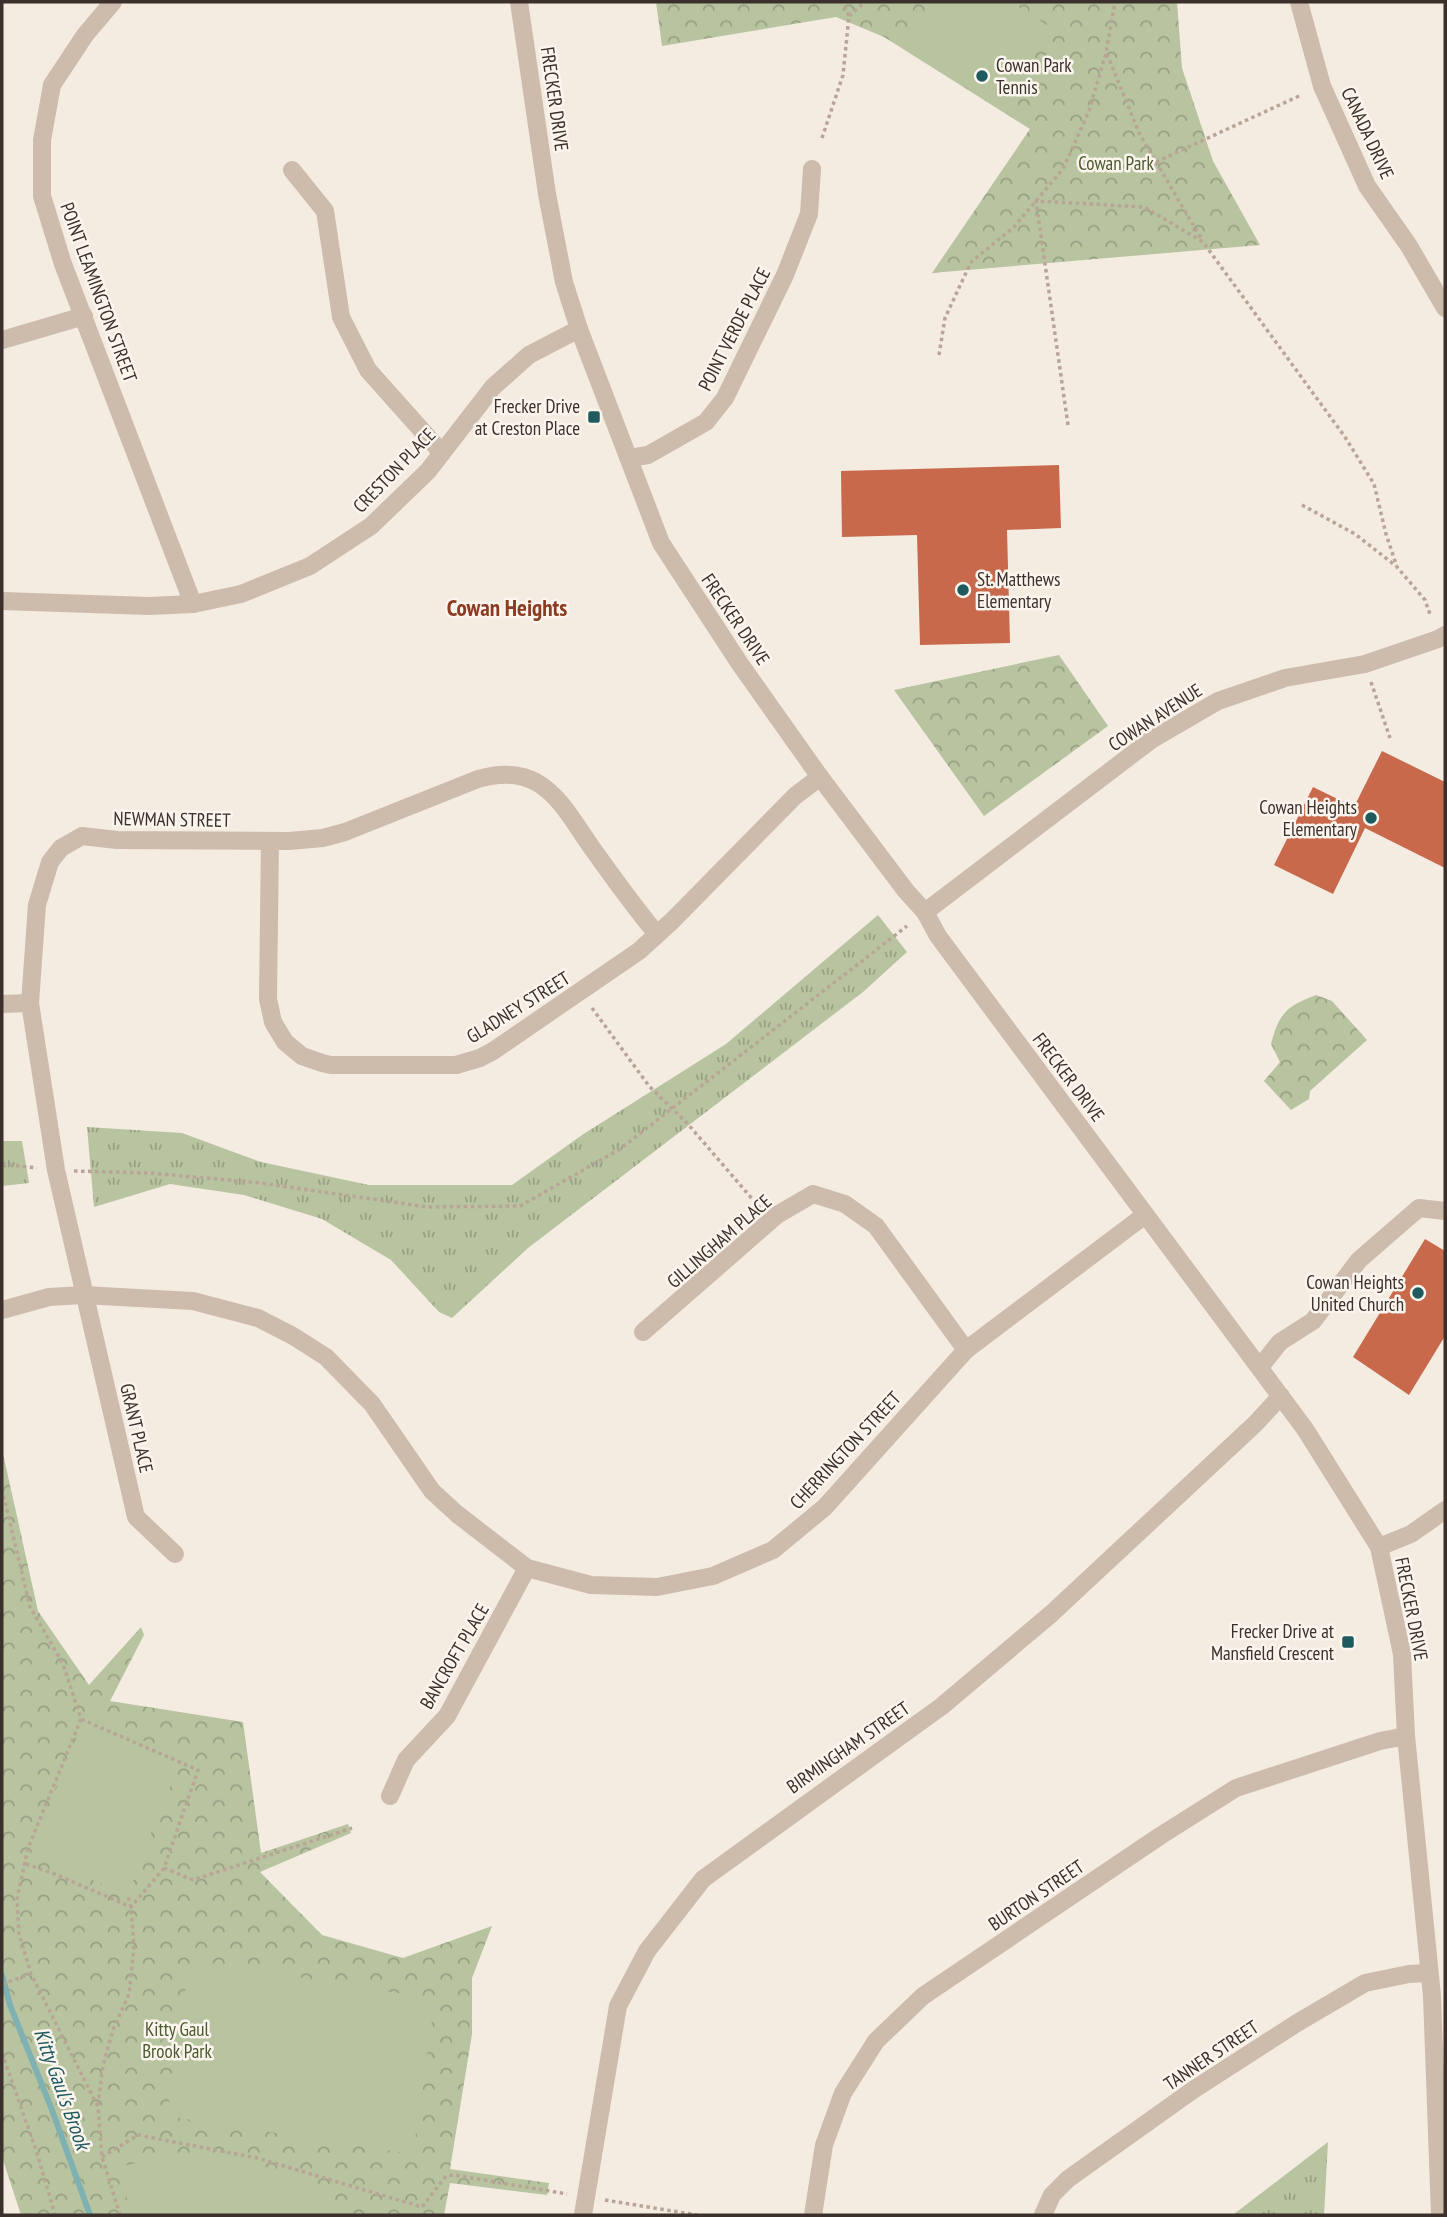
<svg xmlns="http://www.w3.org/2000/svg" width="1447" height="2217" font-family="'PT Sans Narrow',sans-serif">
<defs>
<pattern id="grass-tufts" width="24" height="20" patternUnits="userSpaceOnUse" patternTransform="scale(1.75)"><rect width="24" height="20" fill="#b8c4a0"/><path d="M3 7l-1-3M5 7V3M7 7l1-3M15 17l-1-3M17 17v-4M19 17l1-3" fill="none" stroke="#97a083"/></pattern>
<pattern id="park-crowns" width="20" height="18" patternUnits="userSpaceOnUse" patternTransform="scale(1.75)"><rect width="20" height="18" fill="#b8c4a0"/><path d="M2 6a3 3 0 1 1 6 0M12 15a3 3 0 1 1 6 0" fill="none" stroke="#97a083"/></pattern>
</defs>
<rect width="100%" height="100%" fill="#f4ebe1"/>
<g fill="url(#grass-tufts)">
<polygon points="878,915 907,952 863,992 528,1248 452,1318 439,1312 391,1260 322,1219 244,1195 170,1184 94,1207 87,1127 182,1133 261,1162 369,1185 512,1185 582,1135 726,1044"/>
<polygon points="2,1141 22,1141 29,1183 2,1186"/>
<polygon points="1328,2142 1324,2215 1233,2215 1234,2214"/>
</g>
<g fill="url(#park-crowns)">
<polygon points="656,2 1177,2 1182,68 1213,161 1260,245 932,273 1030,129 884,37 836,17 662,46"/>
<polygon points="1059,655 1108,726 984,816 894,690"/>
<path d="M1316,995L1332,1001L1367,1040L1310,1091L1309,1099L1291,1110L1264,1081L1280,1062L1271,1044C1279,1013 1287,1006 1316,995Z"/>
<polygon points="2,1449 38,1611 89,1685 141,1627 144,1635 110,1701 243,1722 261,1853 348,1824 351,1833 260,1872 322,1935 403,1958 492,1926 472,1978 472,2034 450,2169 549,2183 547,2195 450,2183 444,2215 21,2215 2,2157"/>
</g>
<g fill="#b8c4a0">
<polygon points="931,2 1011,2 1048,26 994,106 903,45"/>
<polygon points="85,1716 183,1757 146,1845 128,1896 31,1853"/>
<polygon points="190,1960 435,1999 413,2154 167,2116"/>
<polygon points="176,2153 228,2155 298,2177 343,2215 133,2215 116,2168"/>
</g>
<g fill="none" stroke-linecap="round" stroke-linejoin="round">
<polyline stroke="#7fb0b2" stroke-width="6" points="2,1975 10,2005 52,2110 90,2215"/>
</g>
<g fill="#c8694b">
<polygon points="1059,465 1061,528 1007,530 1010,643 920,645 917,535 842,537 841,471"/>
<polygon points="1382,751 1445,782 1445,868 1365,828 1333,894 1274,865 1313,787 1354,807"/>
<polygon points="1425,1239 1445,1251 1445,1336 1409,1395 1353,1357"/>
</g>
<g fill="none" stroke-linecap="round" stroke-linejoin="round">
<g stroke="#b9a596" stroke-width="3.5" stroke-dasharray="3.5 3.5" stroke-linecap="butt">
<polyline points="849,16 865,2"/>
<polyline points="1107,54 1139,133 1202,240"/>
<polyline points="822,138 843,75 849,16 843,2"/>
<polyline points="1156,162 1299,96"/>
<polyline points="939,355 945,318 971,262 1014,227 1063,169 1089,111 1106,53 1115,2"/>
<polyline points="1068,425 1036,201 1144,207 1203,242 1345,437 1374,484 1386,534 1397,567 1425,600 1431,617"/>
<polyline points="1302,505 1355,534 1396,566"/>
<polyline points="1371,682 1390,738"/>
<polyline points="592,1008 649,1086 687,1123 760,1208"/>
<polyline points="2,1164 37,1168"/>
<polyline points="74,1171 150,1173 261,1183 427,1207 520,1206 620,1149 907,926"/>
<polyline points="2,1489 30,1607 63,1664 81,1719 28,1848 17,1899 19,1934 31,1974 98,2107 102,2157 120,2215"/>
<polyline points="26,1864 52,1873 131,1907 164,1868 198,1770 81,1719"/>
<polyline points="164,1868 193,1880 352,1828"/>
<polyline points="2,1984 31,1974"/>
<polyline points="2,2053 37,2153 55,2215"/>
<polyline points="98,2105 103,2065 113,2030 129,1994 134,1947 131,1907 128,1896"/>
<polyline points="102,2157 138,2135 257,2158 422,2207 446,2176 454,2175 567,2194"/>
<polyline points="605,2200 697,2215"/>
</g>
<g stroke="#cdbbac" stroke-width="18">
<polyline points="113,2 85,35 52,85 42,140 42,196 63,264 193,604"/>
<polyline points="519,2 547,194 564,282 579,329 661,543 740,664 820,777 906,891 925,912 938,936 1305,1429 1379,1547 1402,1654 1406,1736 1432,1996 1440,2215"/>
<polyline points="1299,2 1322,86 1367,186 1409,246 1445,308"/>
<polyline points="292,170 325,211 341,317 368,370 442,453"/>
<polyline points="2,340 84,316"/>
<polyline points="629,458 648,455 706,422 725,398 785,275 809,214 812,169"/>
<polyline points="2,601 149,606 193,604 241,594 310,566 371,526 428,471 493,387 529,355 579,329"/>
<polyline points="270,841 268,999 273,1022 285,1042 302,1056 322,1063 331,1065 456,1065 480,1058 493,1051 639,951 672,921 795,796 820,777"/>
<polyline points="925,912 1151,740 1218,701 1285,678 1365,664 1438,639 1445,635"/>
<polyline points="2,1004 30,1003"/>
<polyline points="2,1310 49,1297 83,1295 193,1301 258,1318 293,1336 326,1357 372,1404 432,1491 457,1514 527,1568 591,1585 657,1587 713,1576 773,1550 825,1507 966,1350 1145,1215"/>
<polyline points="643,1332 777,1215 813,1194 845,1204 876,1226 966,1350"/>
<polyline points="1260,1367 1280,1342 1313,1321 1359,1260 1419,1208 1445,1211"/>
<polyline points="1379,1547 1411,1534 1445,1510"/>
<path d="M175,1554L136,1517L56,1170L30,1003L37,905L50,862L61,848L82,836L117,840L289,841L323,838L345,832L478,779C498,773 517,772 536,782C561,796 576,826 592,848C613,877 634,907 657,934"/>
<polyline points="390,1796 406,1760 447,1716 527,1568"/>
<polyline points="583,2215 618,2006 647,1951 703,1879 942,1706 1051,1614 1255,1424 1281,1396"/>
<polyline points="813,2215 824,2145 843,2093 876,2041 923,1996 1160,1836 1236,1788 1380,1741 1406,1736"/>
<polyline points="1043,2215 1052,2195 1068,2179 1193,2090 1297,2023 1365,1983 1409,1974 1429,1973"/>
</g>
</g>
<g fill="#1f5a5e" stroke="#fbf5ee" stroke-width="2.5">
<circle cx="982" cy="76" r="7"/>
<rect x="587" y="410" width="14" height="14" rx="3.5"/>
<circle cx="963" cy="590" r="7"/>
<circle cx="1371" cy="818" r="7"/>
<circle cx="1418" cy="1293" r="7"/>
<rect x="1341" y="1635" width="14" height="14" rx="3.5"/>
</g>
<g text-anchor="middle" stroke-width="5" stroke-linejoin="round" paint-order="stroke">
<g font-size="19" fill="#3b302b" stroke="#fbf5ee" text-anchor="end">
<text x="996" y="72" text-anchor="start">Cowan Park<tspan x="996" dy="22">Tennis</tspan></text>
<text x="580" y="413">Frecker Drive<tspan x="580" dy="22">at Creston Place</tspan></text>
<text x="977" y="586" text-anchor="start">St. Matthews<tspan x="977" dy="22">Elementary</tspan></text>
<text x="1357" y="814">Cowan Heights<tspan x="1357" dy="22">Elementary</tspan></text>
<text x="1404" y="1289">Cowan Heights<tspan x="1404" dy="22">United Church</tspan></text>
<text x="1334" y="1638">Frecker Drive at<tspan x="1334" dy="22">Mansfield Crescent</tspan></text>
</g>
<g font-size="19" fill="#3b302b" stroke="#fbf5ee">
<text transform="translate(555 99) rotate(82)" y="7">FRECKER DRIVE</text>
<text transform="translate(1368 133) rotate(65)" y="7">CANADA DRIVE</text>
<text transform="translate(99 292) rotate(70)" y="7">POINT LEAMINGTON STREET</text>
<text transform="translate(734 329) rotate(-63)" y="7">POINT VERDE PLACE</text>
<text transform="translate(394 470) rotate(-46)" y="7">CRESTON PLACE</text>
<text transform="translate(736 619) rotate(56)" y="7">FRECKER DRIVE</text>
<text transform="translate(1155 717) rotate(-33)" y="7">COWAN AVENUE</text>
<text transform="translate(172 819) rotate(1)" y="7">NEWMAN STREET</text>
<text transform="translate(518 1007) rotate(-32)" y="7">GLADNEY STREET</text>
<text transform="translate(1069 1077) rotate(53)" y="7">FRECKER DRIVE</text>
<text transform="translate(719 1241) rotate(-41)" y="7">GILLINGHAM PLACE</text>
<text transform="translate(137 1428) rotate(77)" y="7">GRANT PLACE</text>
<text transform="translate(845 1450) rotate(-47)" y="7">CHERRINGTON STREET</text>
<text transform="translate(1412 1609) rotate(79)" y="7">FRECKER DRIVE</text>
<text transform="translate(454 1656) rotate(-60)" y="7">BANCROFT PLACE</text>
<text transform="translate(848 1747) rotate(-35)" y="7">BIRMINGHAM STREET</text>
<text transform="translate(1036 1895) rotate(-34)" y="7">BURTON STREET</text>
<text transform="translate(1211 2055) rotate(-34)" y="7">TANNER STREET</text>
</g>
<g font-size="19" fill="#4a5a2e" stroke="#fbf5ee">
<text x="1116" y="170">Cowan Park</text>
<text x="177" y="2036">Kitty Gaul<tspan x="177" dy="22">Brook Park</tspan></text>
</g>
<g font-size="21" font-style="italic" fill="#1f5a5e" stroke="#fbf5ee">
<text transform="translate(62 2089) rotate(70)" y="7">Kitty Gaul's Brook</text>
</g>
<g font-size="23" font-weight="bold" fill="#8c3b22" stroke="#fbf5ee">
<text x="507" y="616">Cowan Heights</text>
</g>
</g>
<rect width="1447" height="2217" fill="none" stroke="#3b302b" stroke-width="7"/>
</svg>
